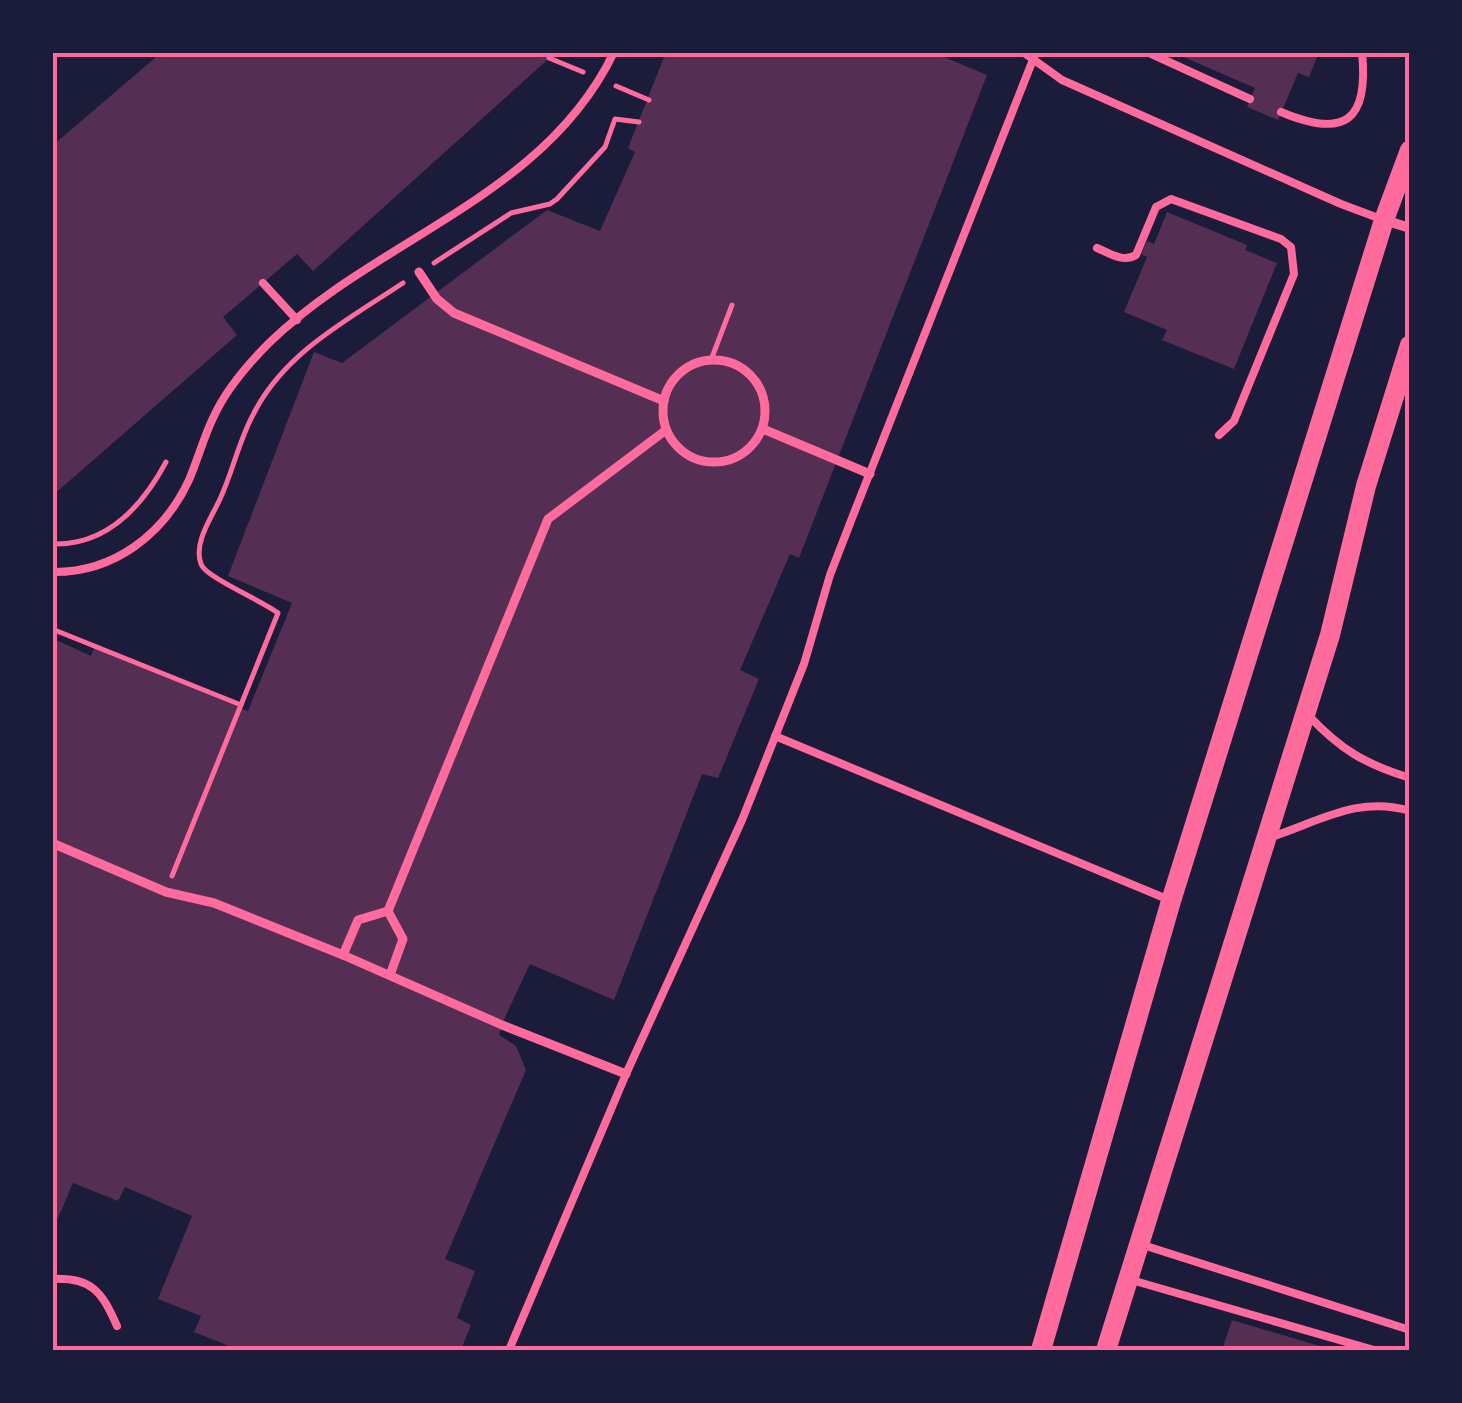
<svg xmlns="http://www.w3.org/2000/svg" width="1462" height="1403" font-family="Helvetica,sans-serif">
<rect width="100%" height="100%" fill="#1b1b3a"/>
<g fill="#542f53">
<polygon points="162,52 556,52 313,271 297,254 223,317 237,335 52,496 52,146"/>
<polygon points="666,52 932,52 987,75 799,558 790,554 740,670 759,679 718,778 702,774 614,1000 530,964 506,1015 499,1035 516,1046 526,1070 445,1259 475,1271 457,1318 471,1325 461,1350 239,1350 194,1332 201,1316 158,1299 192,1216 125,1187 118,1201 73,1183 58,1218 52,1217 52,638 91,656 94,648 248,711 292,603 228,576 314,352 342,363 547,210 600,231 635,152 628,148"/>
<polygon points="1172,52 1319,52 1309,77 1298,73 1278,120 1247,107 1255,88"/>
<polygon points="1167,212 1247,245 1245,250 1277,263 1234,369 1162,340 1167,330 1124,312 1147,257 1141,254 1147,241 1154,244"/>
<polygon points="1232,1320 1333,1350 1222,1350"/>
</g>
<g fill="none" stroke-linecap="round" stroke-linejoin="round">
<g stroke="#ff6b9d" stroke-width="5">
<polyline points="549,58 583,72"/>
<polyline points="616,86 649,100"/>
<polyline points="434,263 511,213 550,204 557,199 605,147 615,119 639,122"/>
<polyline points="711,360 732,305"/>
<path d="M52,544C107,546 143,505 166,462"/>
<polyline points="52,629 241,705"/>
<path d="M172,876L278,613C261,600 205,577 201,564C193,543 212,517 220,499C233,471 239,440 254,413C285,352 349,319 403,283"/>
</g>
<g stroke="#ff6b9d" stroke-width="8">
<polyline points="1023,52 1062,80 1341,204 1381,219"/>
<polyline points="1147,52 1250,99"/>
<path d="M1281,112C1345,139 1369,121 1362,52"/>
<path d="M1097,248C1109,253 1123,263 1136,255L1156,207L1171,199L1281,239L1291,247L1294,274L1234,421L1219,435"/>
<polyline points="263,283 297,320"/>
<path d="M52,572C114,573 164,534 189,480C198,459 204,436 214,416C226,390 249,363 269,343C377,238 545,197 614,52"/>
<path d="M1309,716C1341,750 1365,764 1410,778"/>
<polyline points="775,736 1167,899"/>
<path d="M1271,837C1318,822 1359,795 1410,811"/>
<polyline points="1143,1245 1410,1330"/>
<path d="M52,1279C92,1277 102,1292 117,1326"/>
<polyline points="1128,1279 1374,1350"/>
<polyline points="509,1350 626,1074 742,820 804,664 830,575 854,513 1036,52"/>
</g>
<g stroke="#ff6b9d" stroke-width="9">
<polyline points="419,272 437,299 454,313 664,401"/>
<circle cx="714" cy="411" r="51"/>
<polyline points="763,429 870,474"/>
<polyline points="52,843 166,892 214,903 343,955 502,1025 626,1074"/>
<polyline points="388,911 548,519 666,430"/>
<polyline points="343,955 358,920 388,911 403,939 390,975"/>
</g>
<polyline stroke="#ff6b9d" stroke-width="10" points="1384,220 1410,228"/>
<g stroke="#ff6b9d" stroke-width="20">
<polyline points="1041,1350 1171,901 1384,220 1410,150"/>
<polyline points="1106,1350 1330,635 1366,486 1410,345"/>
</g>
</g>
<rect width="1462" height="1403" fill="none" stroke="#1b1b3a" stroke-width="110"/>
<rect x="55" y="55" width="1352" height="1293" fill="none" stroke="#ff6b9d" stroke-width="4"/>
</svg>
